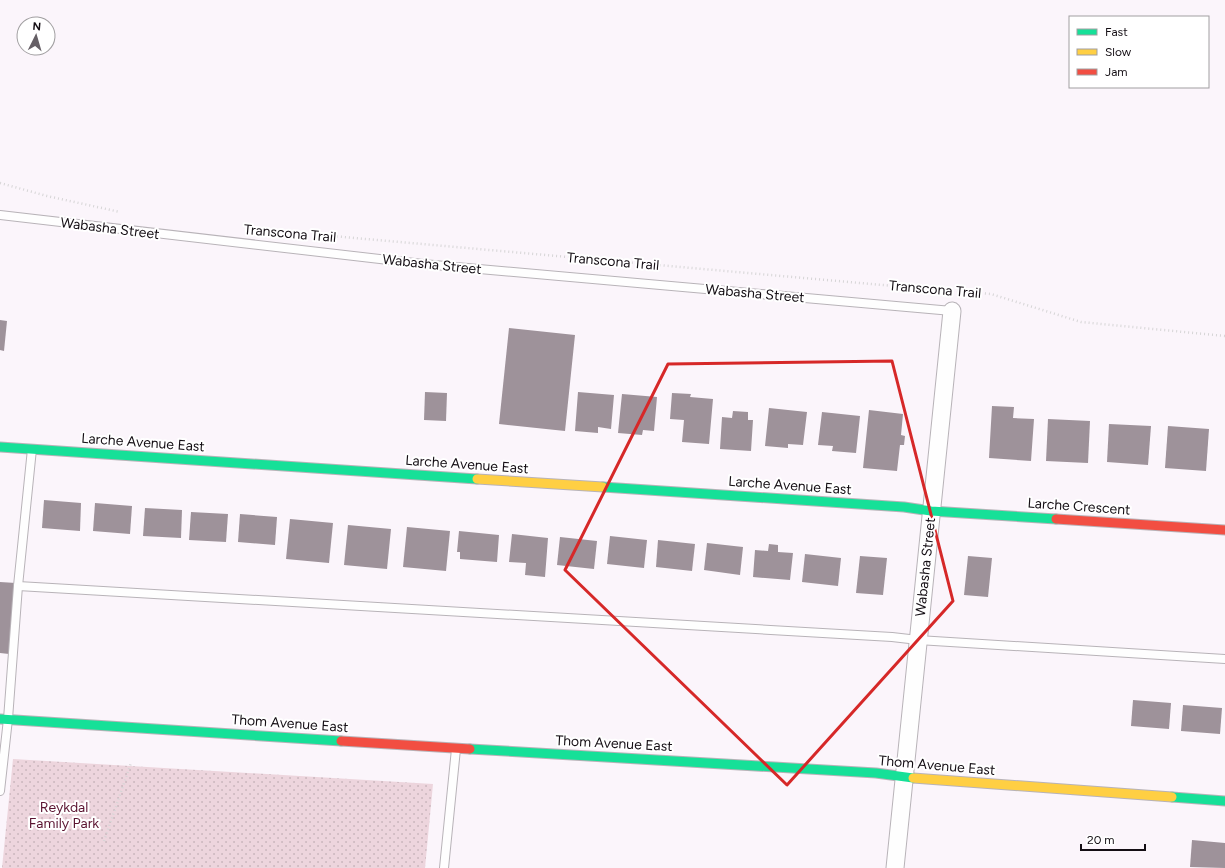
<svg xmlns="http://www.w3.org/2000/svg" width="1225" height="868" font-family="Figtree,sans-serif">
<defs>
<pattern id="park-dots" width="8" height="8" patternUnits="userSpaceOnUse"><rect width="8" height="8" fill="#edd5dd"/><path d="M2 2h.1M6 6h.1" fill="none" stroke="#cab6bd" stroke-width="1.8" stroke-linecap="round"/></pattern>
</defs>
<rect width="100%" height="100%" fill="#fbf5fb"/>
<polygon fill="url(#park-dots)" points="13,759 433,784 425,868 2,868"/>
<g fill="#9e929a">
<polygon points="0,320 7,321 4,351 0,350"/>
<polygon points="509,328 575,335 565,431 499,424"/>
<polygon points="425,392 447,393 446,421 424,420"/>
<polygon points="578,392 614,395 611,429 598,427 598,433 575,431"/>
<polygon points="672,393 691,394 690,397 713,399 709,444 682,442 684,420 670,419"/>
<polygon points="622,394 657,397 654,431 643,430 642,435 618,433"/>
<polygon points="992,406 1014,407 1013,418 1034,419 1031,461 989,458"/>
<polygon points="769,408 807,412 803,445 788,444 788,448 765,446"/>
<polygon points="869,410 903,414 901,435 905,436 904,445 900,445 897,471 863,468"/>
<polygon points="733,411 748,412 748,420 753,420 751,451 720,449 722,417 732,418"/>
<polygon points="822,412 860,416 856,453 832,451 833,446 818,445"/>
<polygon points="1048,419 1090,421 1088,463 1046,461"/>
<polygon points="1109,424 1151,426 1148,465 1107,462"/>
<polygon points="1168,426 1209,429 1206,471 1165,468"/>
<polygon points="44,500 81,503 80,531 42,528"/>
<polygon points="95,503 132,506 130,534 93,531"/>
<polygon points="145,508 182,510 181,538 143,536"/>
<polygon points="191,512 228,514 226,542 189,540"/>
<polygon points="240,514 277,517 275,545 238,542"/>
<polygon points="290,519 333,523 329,563 286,559"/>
<polygon points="348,525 391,529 387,569 344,565"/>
<polygon points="407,527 450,531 446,571 403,567"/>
<polygon points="459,531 499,535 497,562 460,559 460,552 457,552"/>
<polygon points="512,534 548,538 545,577 525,575 526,563 509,562"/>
<polygon points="610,536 647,540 644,568 607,564"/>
<polygon points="560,537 597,541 594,569 557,565"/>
<polygon points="658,540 695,544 692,571 656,567"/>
<polygon points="707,543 743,547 740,575 704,570"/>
<polygon points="769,544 778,545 778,552 793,553 790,580 753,577 755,550 768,551"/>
<polygon points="805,554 841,558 838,586 802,582"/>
<polygon points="860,556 887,558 883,595 856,593"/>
<polygon points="968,556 992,558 988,597 964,595"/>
<polygon points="0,582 16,583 9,654 0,653"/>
<polygon points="1133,700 1171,703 1169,729 1131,726"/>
<polygon points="1183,705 1222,708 1220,734 1181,731"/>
<polygon points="1192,840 1225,843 1225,868 1190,867"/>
</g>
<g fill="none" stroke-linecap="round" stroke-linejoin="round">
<defs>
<g id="lane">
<polyline points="0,215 423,264 952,311"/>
<polyline points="18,586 892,637 918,640 1225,659"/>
<polyline points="0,791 8,719 18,586 32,449"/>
<polyline points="444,868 456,749"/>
</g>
<polyline id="street" points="895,868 952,311"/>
<g id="fast">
<polyline points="0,447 477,479"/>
<polyline points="603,487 904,507 931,511 1056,519"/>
<polyline points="0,719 341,741"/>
<polyline points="470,749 876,773 913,778"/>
<polyline points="1172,797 1225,801"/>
</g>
<g id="slow">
<polyline points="477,479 603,487"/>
<polyline points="913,778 1172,797"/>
</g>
<g id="jam">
<polyline points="1056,519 1225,530"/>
<polyline points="341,741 470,749"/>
</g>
</defs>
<use href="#lane" stroke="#b8b3b8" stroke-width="10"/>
<use href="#street" stroke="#b8b3b8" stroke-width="19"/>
<use href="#fast" stroke="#b8b3b8" stroke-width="11"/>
<use href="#slow" stroke="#b8b3b8" stroke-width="11"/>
<use href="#jam" stroke="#b8b3b8" stroke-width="11"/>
<g stroke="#d6d5d6" stroke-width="2.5" stroke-dasharray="1 3" stroke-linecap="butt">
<polyline points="0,183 47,196 120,212"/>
<polyline points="321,235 950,291"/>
<polyline points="957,291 991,294 1081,322 1225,336"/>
<polyline points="104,841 131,763"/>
</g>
<use href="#lane" stroke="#fefefe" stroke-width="8"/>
<use href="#street" stroke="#fefefe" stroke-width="17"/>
<use href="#fast" stroke="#16e098" stroke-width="9"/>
<use href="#slow" stroke="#ffcf43" stroke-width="9"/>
<use href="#jam" stroke="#f24e42" stroke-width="9"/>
</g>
<path fill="none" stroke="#d62828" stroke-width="3" stroke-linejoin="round" d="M892,361L953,601L787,785L565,570L668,364Z"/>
<g text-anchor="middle" stroke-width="4" stroke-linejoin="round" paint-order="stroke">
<g font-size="14" fill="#140e14" stroke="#fff">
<text transform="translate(110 228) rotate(7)" y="5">Wabasha Street</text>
<text transform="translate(290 233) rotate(5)" y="5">Transcona Trail</text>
<text transform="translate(613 261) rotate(5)" y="5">Transcona Trail</text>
<text transform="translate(432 264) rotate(6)" y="5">Wabasha Street</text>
<text transform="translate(935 289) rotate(5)" y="5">Transcona Trail</text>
<text transform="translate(755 293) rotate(5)" y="5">Wabasha Street</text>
<text transform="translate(143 442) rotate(4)" y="5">Larche Avenue East</text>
<text transform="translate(467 464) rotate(4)" y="5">Larche Avenue East</text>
<text transform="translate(790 485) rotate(4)" y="5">Larche Avenue East</text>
<text transform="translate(1079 506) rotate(4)" y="5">Larche Crescent</text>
<text transform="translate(925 567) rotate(-84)" y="5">Wabasha Street</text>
<text transform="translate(290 723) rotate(4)" y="5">Thom Avenue East</text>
<text transform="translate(614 743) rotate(3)" y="5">Thom Avenue East</text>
<text transform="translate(937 765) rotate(5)" y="5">Thom Avenue East</text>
</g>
<g font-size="14" fill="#5b1431" stroke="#fff">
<text x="64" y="812">Reykdal<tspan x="64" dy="16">Family Park</tspan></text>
</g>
</g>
<rect x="1069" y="16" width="140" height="72" fill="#ffffff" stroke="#a19fa1"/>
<rect x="1077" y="29" width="20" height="6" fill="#16e098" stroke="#a19fa1"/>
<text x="1105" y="36" font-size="12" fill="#140e14">Fast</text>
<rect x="1077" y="49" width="20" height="6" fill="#ffcf43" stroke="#a19fa1"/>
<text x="1105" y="56" font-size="12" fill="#140e14">Slow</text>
<rect x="1077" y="69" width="20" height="6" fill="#f24e42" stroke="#a19fa1"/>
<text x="1105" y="76" font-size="12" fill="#140e14">Jam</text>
<g transform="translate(36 36) rotate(5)"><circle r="19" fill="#ffffff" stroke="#a19fa1"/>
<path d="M0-3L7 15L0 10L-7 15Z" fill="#655f65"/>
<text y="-6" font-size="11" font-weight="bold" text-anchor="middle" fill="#140e14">N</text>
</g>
<path d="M1081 844v6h64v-6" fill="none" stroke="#140e14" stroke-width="2"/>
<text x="1087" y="844" font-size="12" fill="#140e14" stroke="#ffffff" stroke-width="3" paint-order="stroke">20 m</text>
</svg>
